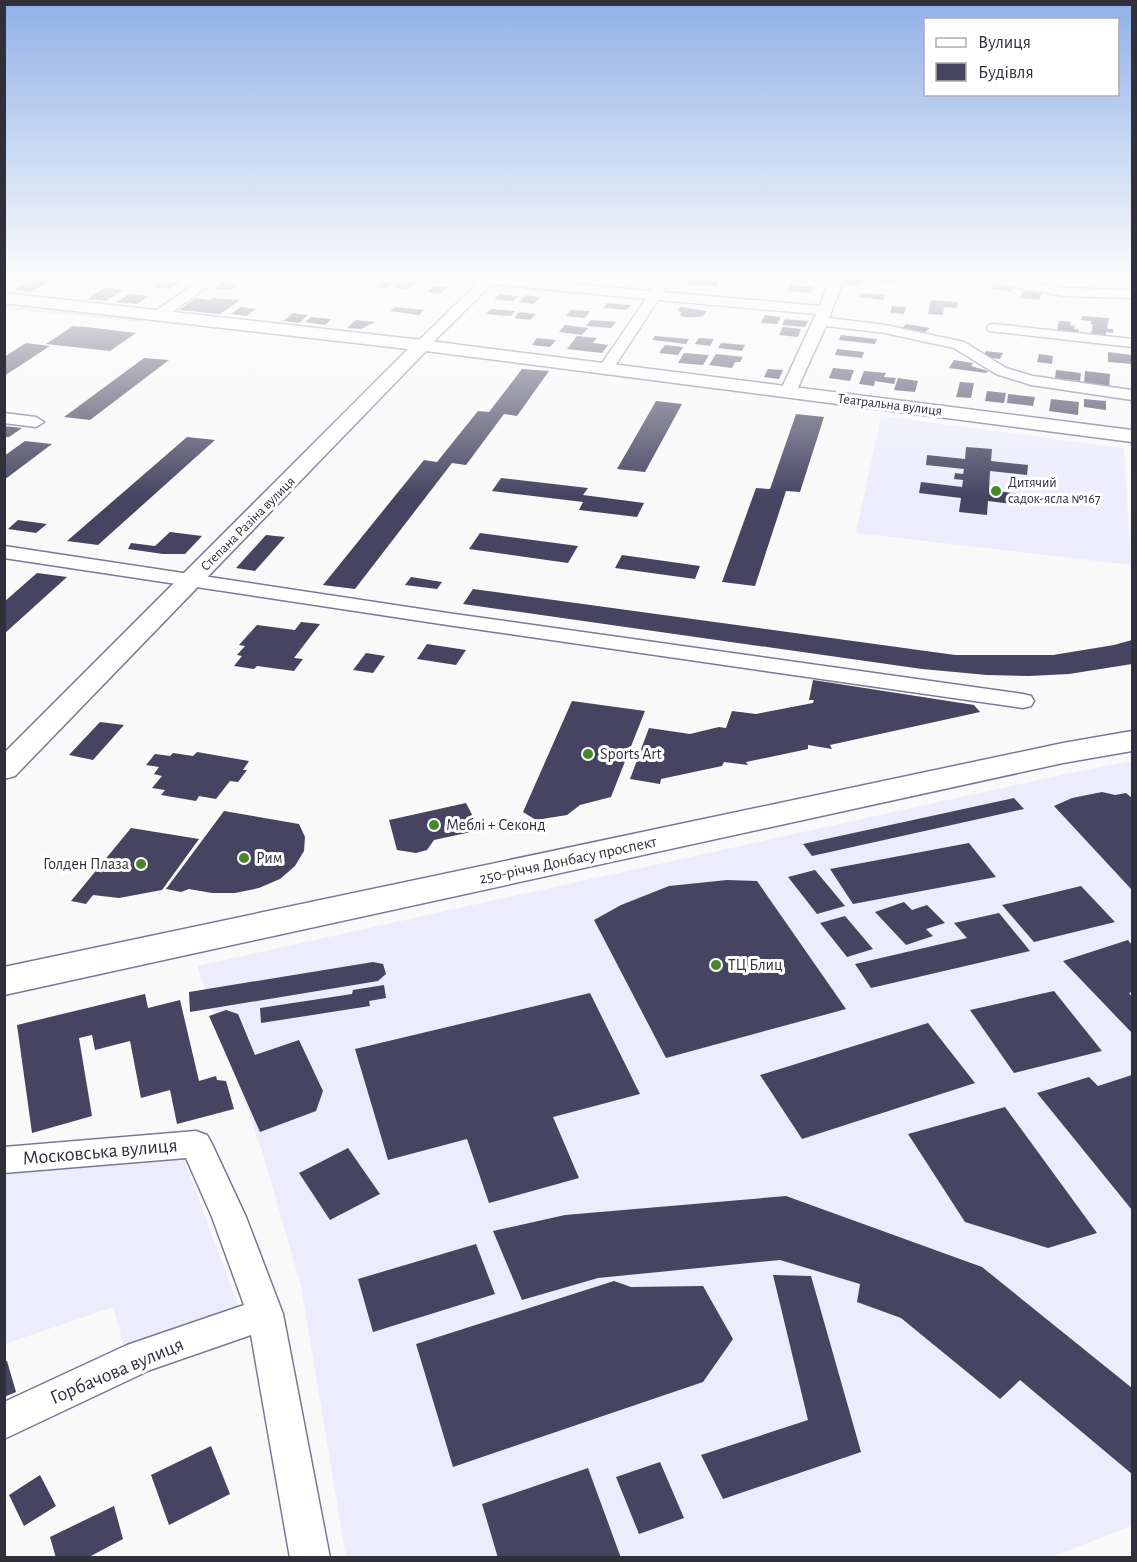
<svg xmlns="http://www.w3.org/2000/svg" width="1137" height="1562" viewBox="0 0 1137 1562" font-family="'Alegreya Sans',sans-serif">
	<rect width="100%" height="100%" fill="#f9f9f9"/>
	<g fill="#ececfd">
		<polygon points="881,416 1124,448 1131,565 856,533"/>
		<polygon points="1132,761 1132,1526 1048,1558 346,1557 301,1286 263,1154 197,966 1070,773"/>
		<polygon points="181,1152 241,1313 126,1353 113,1307 5,1344 5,1168"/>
	</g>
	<polygon fill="#d1d0f7" points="5,303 137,318 145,322 5,309"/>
	<g fill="#464461">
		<polygon points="715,278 721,278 717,286 688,284 691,279 713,281"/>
		<polygon points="846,278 848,278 863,279 860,285 844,284"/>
		<polygon points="873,278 900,278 898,283 872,281"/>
		<polygon points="33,279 50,281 31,292 14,290"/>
		<polygon points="165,280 181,282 170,289 154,287"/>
		<polygon points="383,280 396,281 388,288 375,287"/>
		<polygon points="401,282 414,283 407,289 394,288"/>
		<polygon points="221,283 237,285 230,290 214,289"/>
		<polygon points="997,283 1016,287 1010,292 991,289"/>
		<polygon points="791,285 813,287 811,293 788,291"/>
		<polygon points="435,286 448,287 440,294 427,292"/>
		<polygon points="104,288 123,290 106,301 87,299"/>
		<polygon points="1023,290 1042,292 1039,300 1020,298"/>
		<polygon points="861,293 885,295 883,300 859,297"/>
		<polygon points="129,294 149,296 137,304 117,302"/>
		<polygon points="499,294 518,296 513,301 494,299"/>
		<polygon points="526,295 540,297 534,304 519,302"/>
		<polygon points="196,298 210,300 214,298 240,300 220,314 179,310"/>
		<polygon points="931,300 958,302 957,308 944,307 943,315 928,314"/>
		<polygon points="607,303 631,305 627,310 603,308"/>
		<polygon points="892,306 906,307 904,314 890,313"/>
		<polygon points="241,307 256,309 246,316 231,314"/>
		<polygon points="395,307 424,310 419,315 390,311"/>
		<polygon points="680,307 693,309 707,311 703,316 698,317 684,317 679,315 682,312 677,311"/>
		<polygon points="491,309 515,311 511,316 486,314"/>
		<polygon points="571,310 590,311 585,318 566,316"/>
		<polygon points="519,312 536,314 530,320 514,318"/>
		<polygon points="293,313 308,315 299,323 283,321"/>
		<polygon points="765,315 781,317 777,324 761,323"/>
		<polygon points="1082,316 1109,318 1107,329 1113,329 1113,333 1106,332 1106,337 1091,335 1093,325 1091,324 1091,321 1081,320"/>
		<polygon points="311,317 332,319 325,325 305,322"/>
		<polygon points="785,319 808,321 805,327 782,325"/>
		<polygon points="356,320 375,322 361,329 347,328"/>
		<polygon points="591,320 616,322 611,328 586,326"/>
		<polygon points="1059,321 1071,322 1070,325 1075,326 1074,329 1079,330 1079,334 1057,331"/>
		<polygon points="906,324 930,328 924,333 901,329"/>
		<polygon points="565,325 588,328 582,335 559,332"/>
		<polygon points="73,326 86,327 136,333 110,351 46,344"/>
		<polygon points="783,327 801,329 798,337 779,335"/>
		<polygon points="841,335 877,339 875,344 839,340"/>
		<polygon points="577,336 597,338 593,343 608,345 602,353 567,349"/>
		<polygon points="655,336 689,339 686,344 652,340"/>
		<polygon points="537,338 556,340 550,347 532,345"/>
		<polygon points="699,338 714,339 710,346 695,344"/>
		<polygon points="26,343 50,346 4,376 4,357"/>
		<polygon points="721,343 745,345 742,351 718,348"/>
		<polygon points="665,345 683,347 678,355 659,353"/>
		<polygon points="837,349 864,352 862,358 835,355"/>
		<polygon points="986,351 1003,353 1000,359 983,357"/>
		<polygon points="1108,352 1132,355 1132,364 1108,362"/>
		<polygon points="684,353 709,355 703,365 678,363"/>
		<polygon points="716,354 743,357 740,362 735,362 732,368 709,365"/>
		<polygon points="1039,354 1053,356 1052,364 1037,362"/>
		<polygon points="144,358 169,360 90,420 64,417"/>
		<polygon points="954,360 973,363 971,366 988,371 986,373 949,368"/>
		<polygon points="833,368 854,370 850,381 829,378"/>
		<polygon points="522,369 549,371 517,416 504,414 466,465 452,463 355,589 323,585 424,460 437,462 478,411 489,412"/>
		<polygon points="768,369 783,370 779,379 764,377"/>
		<polygon points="1056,370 1081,373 1080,381 1055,378"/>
		<polygon points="864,371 886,373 884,377 896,378 894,384 875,381 874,386 859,384"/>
		<polygon points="1085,371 1110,374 1109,390 1084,384"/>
		<polygon points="898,378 918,381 915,392 894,390"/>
		<polygon points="960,382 974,383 971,398 956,397"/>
		<polygon points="987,391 1006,393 1004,403 985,401"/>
		<polygon points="1008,394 1035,397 1033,406 1007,403"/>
		<polygon points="1051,399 1079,402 1078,415 1049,411"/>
		<polygon points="1084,399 1106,401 1106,410 1084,407"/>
		<polygon points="656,401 682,404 645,472 617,469"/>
		<polygon points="796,414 824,417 800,492 786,491 755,586 722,582 756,488 770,489"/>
		<polygon points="4,426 22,428 9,437 4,437"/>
		<polygon points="187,437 215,440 98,545 67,541"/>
		<polygon points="25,441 52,444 4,480 4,456"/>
		<polygon points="966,447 992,449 991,461 1028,465 1027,475 990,471 989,490 1028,495 1027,506 988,501 987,515 959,512 961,498 919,493 921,482 962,487 963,480 954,479 955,473 963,474 964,469 926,465 927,455 965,459"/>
		<polygon points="501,478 588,488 583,495 644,503 637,517 579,510 583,502 492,491"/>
		<polygon points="18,520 47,524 36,533 8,529"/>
		<polygon points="170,532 202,536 185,554 163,554 128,549 131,543 155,546"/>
		<polygon points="480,533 578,546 568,563 469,549"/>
		<polygon points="266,535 285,537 255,571 236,568"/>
		<polygon points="622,555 700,566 695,579 615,568"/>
		<polygon points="37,573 67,577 4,634 4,602"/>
		<polygon points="411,577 442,582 437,589 405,585"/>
		<polygon points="473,589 955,655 1053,655 1114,645 1132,640 1132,664 1069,674 1029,676 987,675 922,669 463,604"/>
		<polygon points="301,622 320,624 294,658 303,659 294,671 257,666 254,669 234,666 242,656 237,655 245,646 239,645 257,625 295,630"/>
		<polygon points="427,644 466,650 456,665 417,659"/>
		<polygon points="366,653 385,656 373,673 353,670"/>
		<polygon points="813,680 974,705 980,712 830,745 832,749 808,745 808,749 746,762 748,765 724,762 722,766 661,779 660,784 630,779 649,728 690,734 719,727 726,728 732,711 756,714 813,703 814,700 809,700"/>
		<polygon points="572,701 645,711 611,797 580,805 567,815 536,820 523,812"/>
		<polygon points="100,722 124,725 93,760 69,755"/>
		<polygon points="197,752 249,761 243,770 247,770 238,782 230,781 216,799 199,796 196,801 161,795 165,790 152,788 162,776 154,774 159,767 146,765 155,754 170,756 173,753 193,756"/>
		<polygon points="1102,792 1115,795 1126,793 1132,798 1132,890 1054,806 1072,798"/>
		<polygon points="1014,798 1024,809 812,856 803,844"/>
		<polygon points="466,803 480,830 434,840 427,850 416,853 397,850 389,820"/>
		<polygon points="224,811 299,824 305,837 304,851 295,866 280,879 259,888 235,893 212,893 189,889 181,892 166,889"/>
		<polygon points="131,828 199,839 162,890 119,898 93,895 86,904 71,901"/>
		<polygon points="969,843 996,877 853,904 830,869"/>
		<polygon points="815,870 845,906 817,914 788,877"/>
		<polygon points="727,880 757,881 846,1009 666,1058 594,920 621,905 669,886"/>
		<polygon points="1081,886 1115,922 1034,942 1002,905"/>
		<polygon points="904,902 912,910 927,905 945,923 926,929 933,936 906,945 875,912"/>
		<polygon points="999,913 1030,951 871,988 855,964 967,938 954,923"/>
		<polygon points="845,916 873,949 847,957 820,923"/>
		<polygon points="1128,940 1132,945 1132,992 1129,993 1132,997 1132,1033 1063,961"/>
		<polygon points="373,962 383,964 386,974 378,981 190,1012 189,992"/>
		<polygon points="384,985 386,998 369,1001 370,1006 261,1023 260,1008 352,994 353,990"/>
		<polygon points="1054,991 1102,1051 1014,1073 970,1010"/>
		<polygon points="590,993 640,1094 553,1117 579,1178 489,1203 467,1139 388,1160 355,1049"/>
		<polygon points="145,994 148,1008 180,1000 199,1081 216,1076 217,1080 226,1081 234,1109 177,1124 170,1090 141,1098 130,1041 95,1050 92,1035 79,1038 92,1116 32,1133 17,1025"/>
		<polygon points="226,1010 238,1014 255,1055 299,1040 323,1091 316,1111 260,1132 209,1016"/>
		<polygon points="928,1023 975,1083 802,1139 760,1075"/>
		<polygon points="1132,1075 1132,1210 1037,1093 1089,1077 1098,1086"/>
		<polygon points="1005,1107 1097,1233 1048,1248 965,1222 908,1134"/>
		<polygon points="348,1148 380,1194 330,1220 299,1173"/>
		<polygon points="786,1196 982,1267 1132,1388 1132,1474 1020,1380 1000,1399 901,1318 857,1302 860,1284 780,1260 598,1278 522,1300 493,1231 565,1215"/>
		<polygon points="476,1244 495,1294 373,1332 358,1279"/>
		<polygon points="773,1275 811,1276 861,1452 723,1499 701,1455 808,1420"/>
		<polygon points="614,1281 631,1287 703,1286 733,1339 703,1382 453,1467 416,1344"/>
		<polygon points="7,1361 16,1392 4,1397 4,1362"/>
		<polygon points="211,1446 230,1494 169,1525 151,1475"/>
		<polygon points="660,1462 684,1518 639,1534 616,1477"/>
		<polygon points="588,1468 621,1558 498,1558 482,1504"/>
		<polygon points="40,1475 56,1506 24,1526 9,1495"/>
		<polygon points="114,1506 123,1539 87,1558 56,1558 50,1537"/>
	</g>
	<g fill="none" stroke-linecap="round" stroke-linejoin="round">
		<defs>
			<g id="minor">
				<polygon points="203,278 219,278 164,318 154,318 152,315 154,312"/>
				<polygon points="459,278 510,278 651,291 659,278 673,278 663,292 820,306 830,278 844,278 829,318 885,325 964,342 1006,368 1033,376 1132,390 1132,400 1031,385 996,374 954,348 885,333 826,326 796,392 788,397 780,392 816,314 658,300 611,372 606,374 598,369 646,299 492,284 427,348 417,348 415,345 417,342 478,283 461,281"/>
				<polygon points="978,278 1008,278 1064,288 1132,290 1132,298 1064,296 985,282"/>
				<polygon points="994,324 1132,339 1132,347 989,331 987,328 989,325"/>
				<polygon points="4,413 36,417 44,422 36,427 4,423"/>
				<polygon points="4,546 454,614 1023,694 1031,696 1034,701 1031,706 1023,708 454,626 4,558"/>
				<polygon points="196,1131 207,1135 212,1144 246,1217 283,1314 330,1558 290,1558 251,1335 150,1370 4,1439 4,1402 127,1345 244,1305 212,1217 186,1158 4,1173 4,1147"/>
			</g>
			<polygon id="tertiary" points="4,293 422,340 1132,430 1132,442 426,351 15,776 4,779 4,753 408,349 4,303"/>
			<polygon id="primary" points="1132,731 1132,751 1063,763 4,995 4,967 1063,743"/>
		</defs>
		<use href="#minor" stroke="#797897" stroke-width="3"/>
		<use href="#tertiary" stroke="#797897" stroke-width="3"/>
		<use href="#primary" stroke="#797897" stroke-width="3"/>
		<use href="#minor" fill="#fff" fill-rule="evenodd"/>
		<use href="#tertiary" fill="#fff" fill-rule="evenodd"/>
		<use href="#primary" fill="#fff" fill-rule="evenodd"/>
	</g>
	<linearGradient id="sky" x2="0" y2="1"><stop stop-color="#91b0e8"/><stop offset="0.56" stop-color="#fcfcfc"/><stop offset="1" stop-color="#fcfcfc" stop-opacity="0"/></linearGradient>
	<rect width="1137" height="497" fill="url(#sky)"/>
	<g fill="#478728" stroke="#fff" stroke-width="2">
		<circle cx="996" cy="491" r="6"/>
		<circle cx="588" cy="754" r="6"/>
		<circle cx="434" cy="825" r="6"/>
		<circle cx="244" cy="858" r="6"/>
		<circle cx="141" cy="864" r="6"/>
		<circle cx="716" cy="965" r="6"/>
	</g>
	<g text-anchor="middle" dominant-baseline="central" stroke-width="6" stroke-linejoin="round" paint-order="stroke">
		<g font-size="14" fill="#30303d" stroke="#fff">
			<text transform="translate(890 405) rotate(7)">Театральна вулиця</text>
			<text transform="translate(248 524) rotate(-45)">Степана Разіна вулиця</text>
		</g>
		<g font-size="14" fill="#30303d" stroke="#fff" text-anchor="start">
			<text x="1008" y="483">Дитячий<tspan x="1008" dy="16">садок-ясла №167</tspan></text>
		</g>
		<g font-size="16" fill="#30303d" stroke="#fff" text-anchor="start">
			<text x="600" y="754">Sports Art</text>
			<text x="446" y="825">Меблі + Секонд</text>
			<text x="256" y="858">Рим</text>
			<text x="129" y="864" text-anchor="end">Голден Плаза</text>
			<text x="728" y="965">ТЦ Блиц</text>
		</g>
		<g font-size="16" fill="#30303d" stroke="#fff">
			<text transform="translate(568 860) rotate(-12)">250-річчя Донбасу проспект</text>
		</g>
		<g font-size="20" fill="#30303d" stroke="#fff">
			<text transform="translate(100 1152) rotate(-5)">Московська вулиця</text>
			<text transform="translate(117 1371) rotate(-23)">Горбачова вулиця</text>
		</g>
	</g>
	<rect width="1137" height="1562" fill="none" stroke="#30303d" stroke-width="12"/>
	<rect x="924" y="18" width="195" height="78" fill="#ffffff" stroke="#acacb1" stroke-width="1.5"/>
	<rect x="936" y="38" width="30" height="9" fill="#ffffff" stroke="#acacb1" stroke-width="1.5"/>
	<text x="978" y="48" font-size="18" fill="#30303d">Вулиця</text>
	<rect x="936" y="63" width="30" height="18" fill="#464461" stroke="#acacb1" stroke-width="1.5"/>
	<text x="978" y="78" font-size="18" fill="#30303d">Будівля</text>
</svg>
